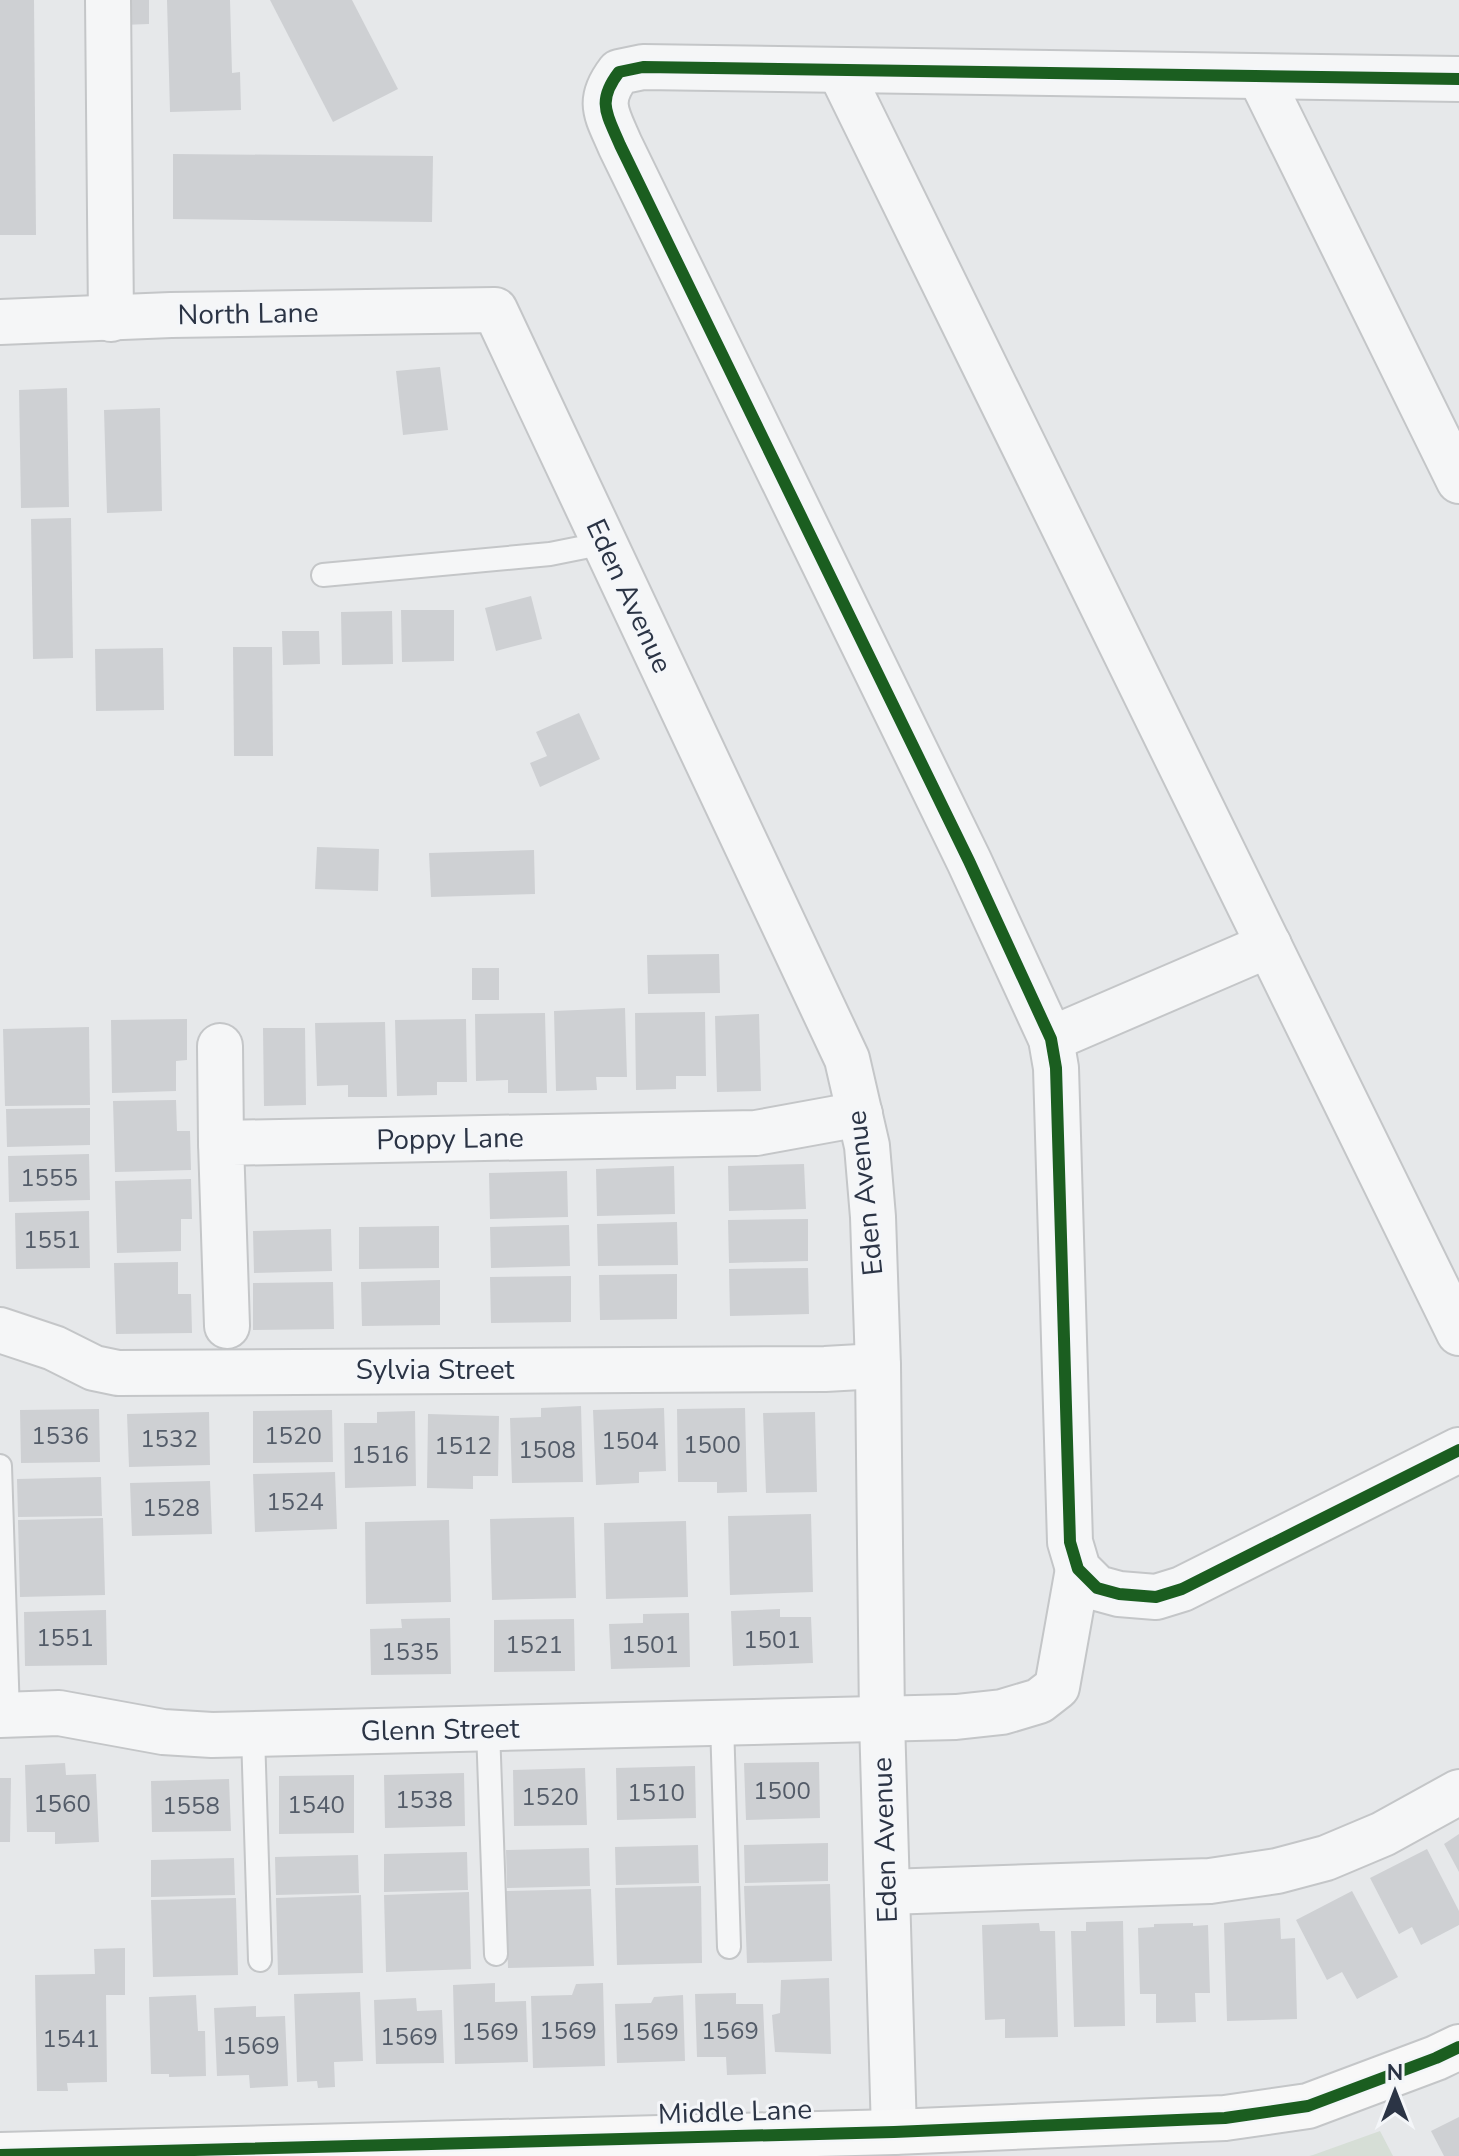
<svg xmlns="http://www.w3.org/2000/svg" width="1459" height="2156" viewBox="0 0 1459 2156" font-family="'Nunito Sans',sans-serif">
	<rect width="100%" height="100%" fill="#e6e8ea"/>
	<polygon fill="#d6ded6" points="1380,2131 1393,2156 1309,2156 1313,2155"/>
	<g fill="#ced0d3">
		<polygon points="0,0 34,0 36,235 0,235"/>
		<polygon points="122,0 149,0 149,24 122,25"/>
		<polygon points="167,0 230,0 232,73 240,72 241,110 170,112"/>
		<polygon points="270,0 352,0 398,89 333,122"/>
		<polygon points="173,154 433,156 432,222 173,219"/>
		<polygon points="440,367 448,430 403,435 396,371"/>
		<polygon points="67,388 69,507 21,508 19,390"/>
		<polygon points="160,408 162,511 107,513 104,410"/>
		<polygon points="71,518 73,658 33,659 31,519"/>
		<polygon points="531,596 542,639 496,651 485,608"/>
		<polygon points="401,610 454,610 454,661 402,662"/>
		<polygon points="392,611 393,664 342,665 341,612"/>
		<polygon points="282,631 319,631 320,664 283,665"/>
		<polygon points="233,647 272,647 273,756 234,756"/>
		<polygon points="163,648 164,710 96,711 95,649"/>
		<polygon points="579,713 600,759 540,787 530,763 547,756 536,732"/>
		<polygon points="317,847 379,849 378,891 315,889"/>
		<polygon points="534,850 535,894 431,897 429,853"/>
		<polygon points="719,954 720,993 648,994 647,955"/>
		<rect x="472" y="968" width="27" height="32"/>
		<polygon points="625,1008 627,1077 596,1077 597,1090 556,1091 554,1011"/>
		<polygon points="705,1012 706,1076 676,1076 676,1089 636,1090 635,1013"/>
		<polygon points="545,1013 547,1093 508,1093 508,1080 476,1081 475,1014"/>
		<polygon points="759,1014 761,1091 717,1092 715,1016"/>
		<polygon points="187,1019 187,1060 176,1061 176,1091 112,1093 111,1020"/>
		<polygon points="466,1019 467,1082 437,1082 437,1095 397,1096 395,1020"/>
		<polygon points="385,1022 387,1097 348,1097 348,1085 317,1086 315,1023"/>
		<polygon points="89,1027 90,1105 5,1106 3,1029"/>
		<polygon points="263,1028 305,1028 306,1105 264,1106"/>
		<polygon points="176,1100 177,1131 190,1131 191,1170 115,1172 113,1101"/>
		<polygon points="90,1108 90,1145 7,1147 6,1109"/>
		<polygon points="89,1154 90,1200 9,1202 8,1156"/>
		<polygon points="804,1164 806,1209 729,1211 728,1166"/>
		<polygon points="674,1166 675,1214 597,1216 596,1169"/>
		<polygon points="567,1171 568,1217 490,1219 489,1173"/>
		<polygon points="191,1179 192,1219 181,1219 181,1251 117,1253 115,1181"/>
		<polygon points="89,1211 90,1268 16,1269 15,1213"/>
		<polygon points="808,1219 808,1261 729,1263 728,1220"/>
		<polygon points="677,1222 678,1265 598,1266 597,1224"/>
		<polygon points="569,1225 570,1266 491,1268 490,1227"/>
		<polygon points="439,1226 439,1268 359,1269 359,1227"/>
		<polygon points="331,1229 332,1271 254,1273 253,1231"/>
		<polygon points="178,1262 178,1294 191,1294 192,1333 116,1334 114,1263"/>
		<polygon points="808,1268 809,1314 730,1316 729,1269"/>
		<polygon points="677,1274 677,1319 600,1320 599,1275"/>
		<polygon points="571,1276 571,1322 491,1323 490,1277"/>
		<polygon points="440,1280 440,1325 362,1326 361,1282"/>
		<polygon points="333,1282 334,1329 253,1330 253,1283"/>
		<polygon points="581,1406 583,1482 512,1483 510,1418 541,1417 541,1408"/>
		<polygon points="664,1408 666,1471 639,1472 639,1483 596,1485 593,1410"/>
		<polygon points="745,1408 747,1492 717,1493 717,1482 678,1482 677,1409"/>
		<polygon points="99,1409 100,1462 21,1463 20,1410"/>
		<polygon points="332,1410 333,1462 253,1463 253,1411"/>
		<polygon points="415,1411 416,1486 345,1488 344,1423 377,1423 377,1412"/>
		<polygon points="209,1412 210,1465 129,1467 127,1414"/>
		<polygon points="815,1412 817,1492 766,1493 763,1413"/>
		<polygon points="428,1414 499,1416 498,1476 473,1476 473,1489 427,1488"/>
		<polygon points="335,1472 337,1529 255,1532 253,1474"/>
		<polygon points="101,1477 102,1516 18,1517 17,1479"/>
		<polygon points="210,1481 212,1534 132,1536 130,1483"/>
		<polygon points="811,1514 813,1592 730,1595 728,1516"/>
		<polygon points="574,1517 576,1598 492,1600 490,1519"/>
		<polygon points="103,1518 105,1595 20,1597 18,1520"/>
		<polygon points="449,1520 451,1602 366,1604 365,1522"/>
		<polygon points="686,1521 688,1597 606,1599 604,1523"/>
		<polygon points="780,1609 780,1617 811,1617 813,1663 733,1666 731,1611"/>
		<polygon points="106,1610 107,1665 25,1666 24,1612"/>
		<polygon points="689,1613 690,1667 611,1669 609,1624 643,1623 643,1614"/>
		<polygon points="450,1618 451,1674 371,1675 370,1629 402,1628 401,1619"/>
		<polygon points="574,1619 575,1671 494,1672 494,1620"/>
		<polygon points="819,1762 820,1818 746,1820 744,1763"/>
		<polygon points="65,1763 66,1775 96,1774 99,1842 55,1844 55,1832 27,1832 25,1765"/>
		<polygon points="695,1766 696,1818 617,1820 616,1768"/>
		<polygon points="585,1768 587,1825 514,1826 513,1770"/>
		<polygon points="464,1773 465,1826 385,1828 384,1775"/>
		<polygon points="354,1775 354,1833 279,1834 279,1776"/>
		<polygon points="0,1778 11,1778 10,1842 0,1842"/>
		<polygon points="229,1779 231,1831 152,1832 151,1781"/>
		<polygon points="1459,1834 1459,1872 1444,1844"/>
		<polygon points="828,1843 828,1881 745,1883 744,1845"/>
		<polygon points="698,1845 699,1883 616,1885 615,1847"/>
		<polygon points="589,1848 590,1886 507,1888 506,1850"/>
		<polygon points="1427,1849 1459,1911 1459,1925 1421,1945 1412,1927 1399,1934 1370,1878"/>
		<polygon points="467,1852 468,1890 384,1892 384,1854"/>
		<polygon points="358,1855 359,1893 276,1895 275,1857"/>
		<polygon points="234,1858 235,1895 151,1897 151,1860"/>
		<polygon points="830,1884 832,1961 747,1963 744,1886"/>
		<polygon points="701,1886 702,1963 617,1965 615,1888"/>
		<polygon points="591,1889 594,1966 508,1968 506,1891"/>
		<polygon points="1352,1891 1398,1977 1357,1999 1342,1972 1327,1980 1296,1920"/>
		<polygon points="469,1892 471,1969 386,1972 384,1895"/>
		<polygon points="361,1895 363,1973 278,1975 276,1898"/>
		<polygon points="236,1898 238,1975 153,1977 151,1900"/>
		<polygon points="1280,1918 1281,1939 1295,1938 1297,2019 1227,2021 1224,1923"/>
		<polygon points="1123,1921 1125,2026 1074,2027 1071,1931 1086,1931 1086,1922"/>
		<polygon points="1039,1923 1040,1931 1055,1931 1058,2037 1005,2038 1005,2019 985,2020 982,1925"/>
		<polygon points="1193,1923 1193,1926 1208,1925 1210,1993 1195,1993 1196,2022 1156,2023 1156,1994 1140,1994 1138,1928 1154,1927 1154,1924"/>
		<polygon points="125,1948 125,1995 106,1995 107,2082 67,2083 68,2091 37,2091 35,1975 95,1974 94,1949"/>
		<polygon points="829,1978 831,2054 775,2052 772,2015 780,2013 781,1980"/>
		<polygon points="495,1983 495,2002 526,2001 528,2062 455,2064 453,1985"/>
		<polygon points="603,1983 605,2066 533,2068 531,1996 572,1995 576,1984"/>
		<polygon points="360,1992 363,2061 334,2062 335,2087 318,2088 317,2081 297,2082 294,1994"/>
		<polygon points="736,1993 736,2004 763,2004 766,2074 727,2075 726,2057 697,2057 695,1994"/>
		<polygon points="196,1995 198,2031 205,2031 206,2076 169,2077 169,2074 151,2074 149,1997"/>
		<polygon points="683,1995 685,2061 617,2063 615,2004 651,2003 654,1997"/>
		<polygon points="416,1998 417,2011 442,2010 444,2063 376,2064 374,2000"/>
		<polygon points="256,2006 256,2017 285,2016 288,2086 250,2088 249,2075 217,2076 214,2008"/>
		<polygon points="1459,2117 1459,2156 1444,2156 1431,2131"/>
	</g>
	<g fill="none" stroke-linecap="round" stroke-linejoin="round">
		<defs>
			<g id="lane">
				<polyline points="323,575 550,554 605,543"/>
				<polyline points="0,1466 8,1715"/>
				<polyline points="722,1723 729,1947"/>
				<polyline points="488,1729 496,1954"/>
				<polyline points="253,1734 260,1960"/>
			</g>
			<g id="street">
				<polyline points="108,0 111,319"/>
				<polyline points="840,71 1459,1333"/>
				<polyline points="1260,77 1459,481"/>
				<path d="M1459,79L643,67L619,72C596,102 607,114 620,145L969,861L1051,1039L1056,1068L1070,1542L1078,1569L1097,1588L1119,1594L1156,1597L1182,1589L1459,1450"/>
				<polyline points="0,322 171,315 495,310 847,1059 867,1146 873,1217 878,1366 882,1720 894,2132"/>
				<polyline points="1051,1039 1269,945"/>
				<polyline points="220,1046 221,1143"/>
				<polyline points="227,1326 221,1143 756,1133 860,1114"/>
				<polyline points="0,1330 54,1348 94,1368 118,1373 825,1369 878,1366"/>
				<polyline points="0,1715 59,1713 163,1732 212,1735 956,1717 1002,1712 1039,1701 1057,1687 1078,1569"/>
				<polyline points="887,1892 1210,1881 1277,1871 1326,1858 1383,1834 1459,1792"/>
			</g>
			<polyline id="secondary" points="0,2155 894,2132 1225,2118 1308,2106 1436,2058 1459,2047"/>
		</defs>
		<use href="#lane" stroke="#c4c6c8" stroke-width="26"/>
		<use href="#street" stroke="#c4c6c8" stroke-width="48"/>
		<use href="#secondary" stroke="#c4c6c8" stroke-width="48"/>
		<use href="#lane" stroke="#f5f6f7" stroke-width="22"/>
		<use href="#street" stroke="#f5f6f7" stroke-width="44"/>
		<use href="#secondary" stroke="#f8f8f8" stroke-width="44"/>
		<defs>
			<g id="cycleway">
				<path d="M1459,79L643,67L619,72C596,102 607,114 620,145L969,861L1051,1039L1056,1068L1070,1542L1078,1569L1097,1588L1119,1594L1156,1597L1182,1589L1459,1450"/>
				<polyline points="0,2155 894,2132 1225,2118 1308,2106 1436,2058 1459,2047"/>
			</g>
		</defs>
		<use href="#cycleway" stroke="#f4f6f9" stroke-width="17"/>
		<use href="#cycleway" stroke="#1b5e20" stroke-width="12"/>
	</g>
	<g text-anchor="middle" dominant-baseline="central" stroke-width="6" stroke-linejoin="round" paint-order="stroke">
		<g font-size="24" fill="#545c69">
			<text x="49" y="1178">1555</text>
			<text x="52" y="1240">1551</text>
			<text x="60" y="1436">1536</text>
			<text x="293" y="1436">1520</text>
			<text x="169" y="1439">1532</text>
			<text x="630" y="1441">1504</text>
			<text x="712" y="1445">1500</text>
			<text x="463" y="1446">1512</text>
			<text x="547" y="1450">1508</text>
			<text x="380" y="1455">1516</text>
			<text x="295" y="1502">1524</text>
			<text x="171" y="1508">1528</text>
			<text x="65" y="1638">1551</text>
			<text x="772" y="1640">1501</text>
			<text x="534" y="1645">1521</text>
			<text x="650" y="1645">1501</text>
			<text x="410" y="1652">1535</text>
			<text x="782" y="1791">1500</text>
			<text x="656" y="1793">1510</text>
			<text x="550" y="1797">1520</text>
			<text x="424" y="1800">1538</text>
			<text x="62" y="1804">1560</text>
			<text x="316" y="1805">1540</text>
			<text x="191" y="1806">1558</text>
			<text x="568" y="2031">1569</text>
			<text x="730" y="2031">1569</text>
			<text x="490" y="2032">1569</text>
			<text x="650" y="2032">1569</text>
			<text x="409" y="2037">1569</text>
			<text x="71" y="2039">1541</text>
			<text x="251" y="2046">1569</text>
		</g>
		<g font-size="28" fill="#2b3445" stroke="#f4f6f9">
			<text transform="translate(248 314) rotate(-1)">North Lane</text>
			<text transform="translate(629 596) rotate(65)">Eden Avenue</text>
			<text transform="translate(450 1139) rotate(-1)">Poppy Lane</text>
			<text transform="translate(865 1193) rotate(-96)">Eden Avenue</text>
			<text x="435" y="1370">Sylvia Street</text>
			<text transform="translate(440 1730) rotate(-1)">Glenn Street</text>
			<text transform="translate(885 1840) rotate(-92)">Eden Avenue</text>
			<text transform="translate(735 2112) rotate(-2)">Middle Lane</text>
		</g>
	</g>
	<g transform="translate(1395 2092)" stroke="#f4f6f9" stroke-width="6" paint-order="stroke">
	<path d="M0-6L14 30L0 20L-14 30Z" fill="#2b3445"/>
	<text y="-12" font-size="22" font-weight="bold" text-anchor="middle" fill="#2b3445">N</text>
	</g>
</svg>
